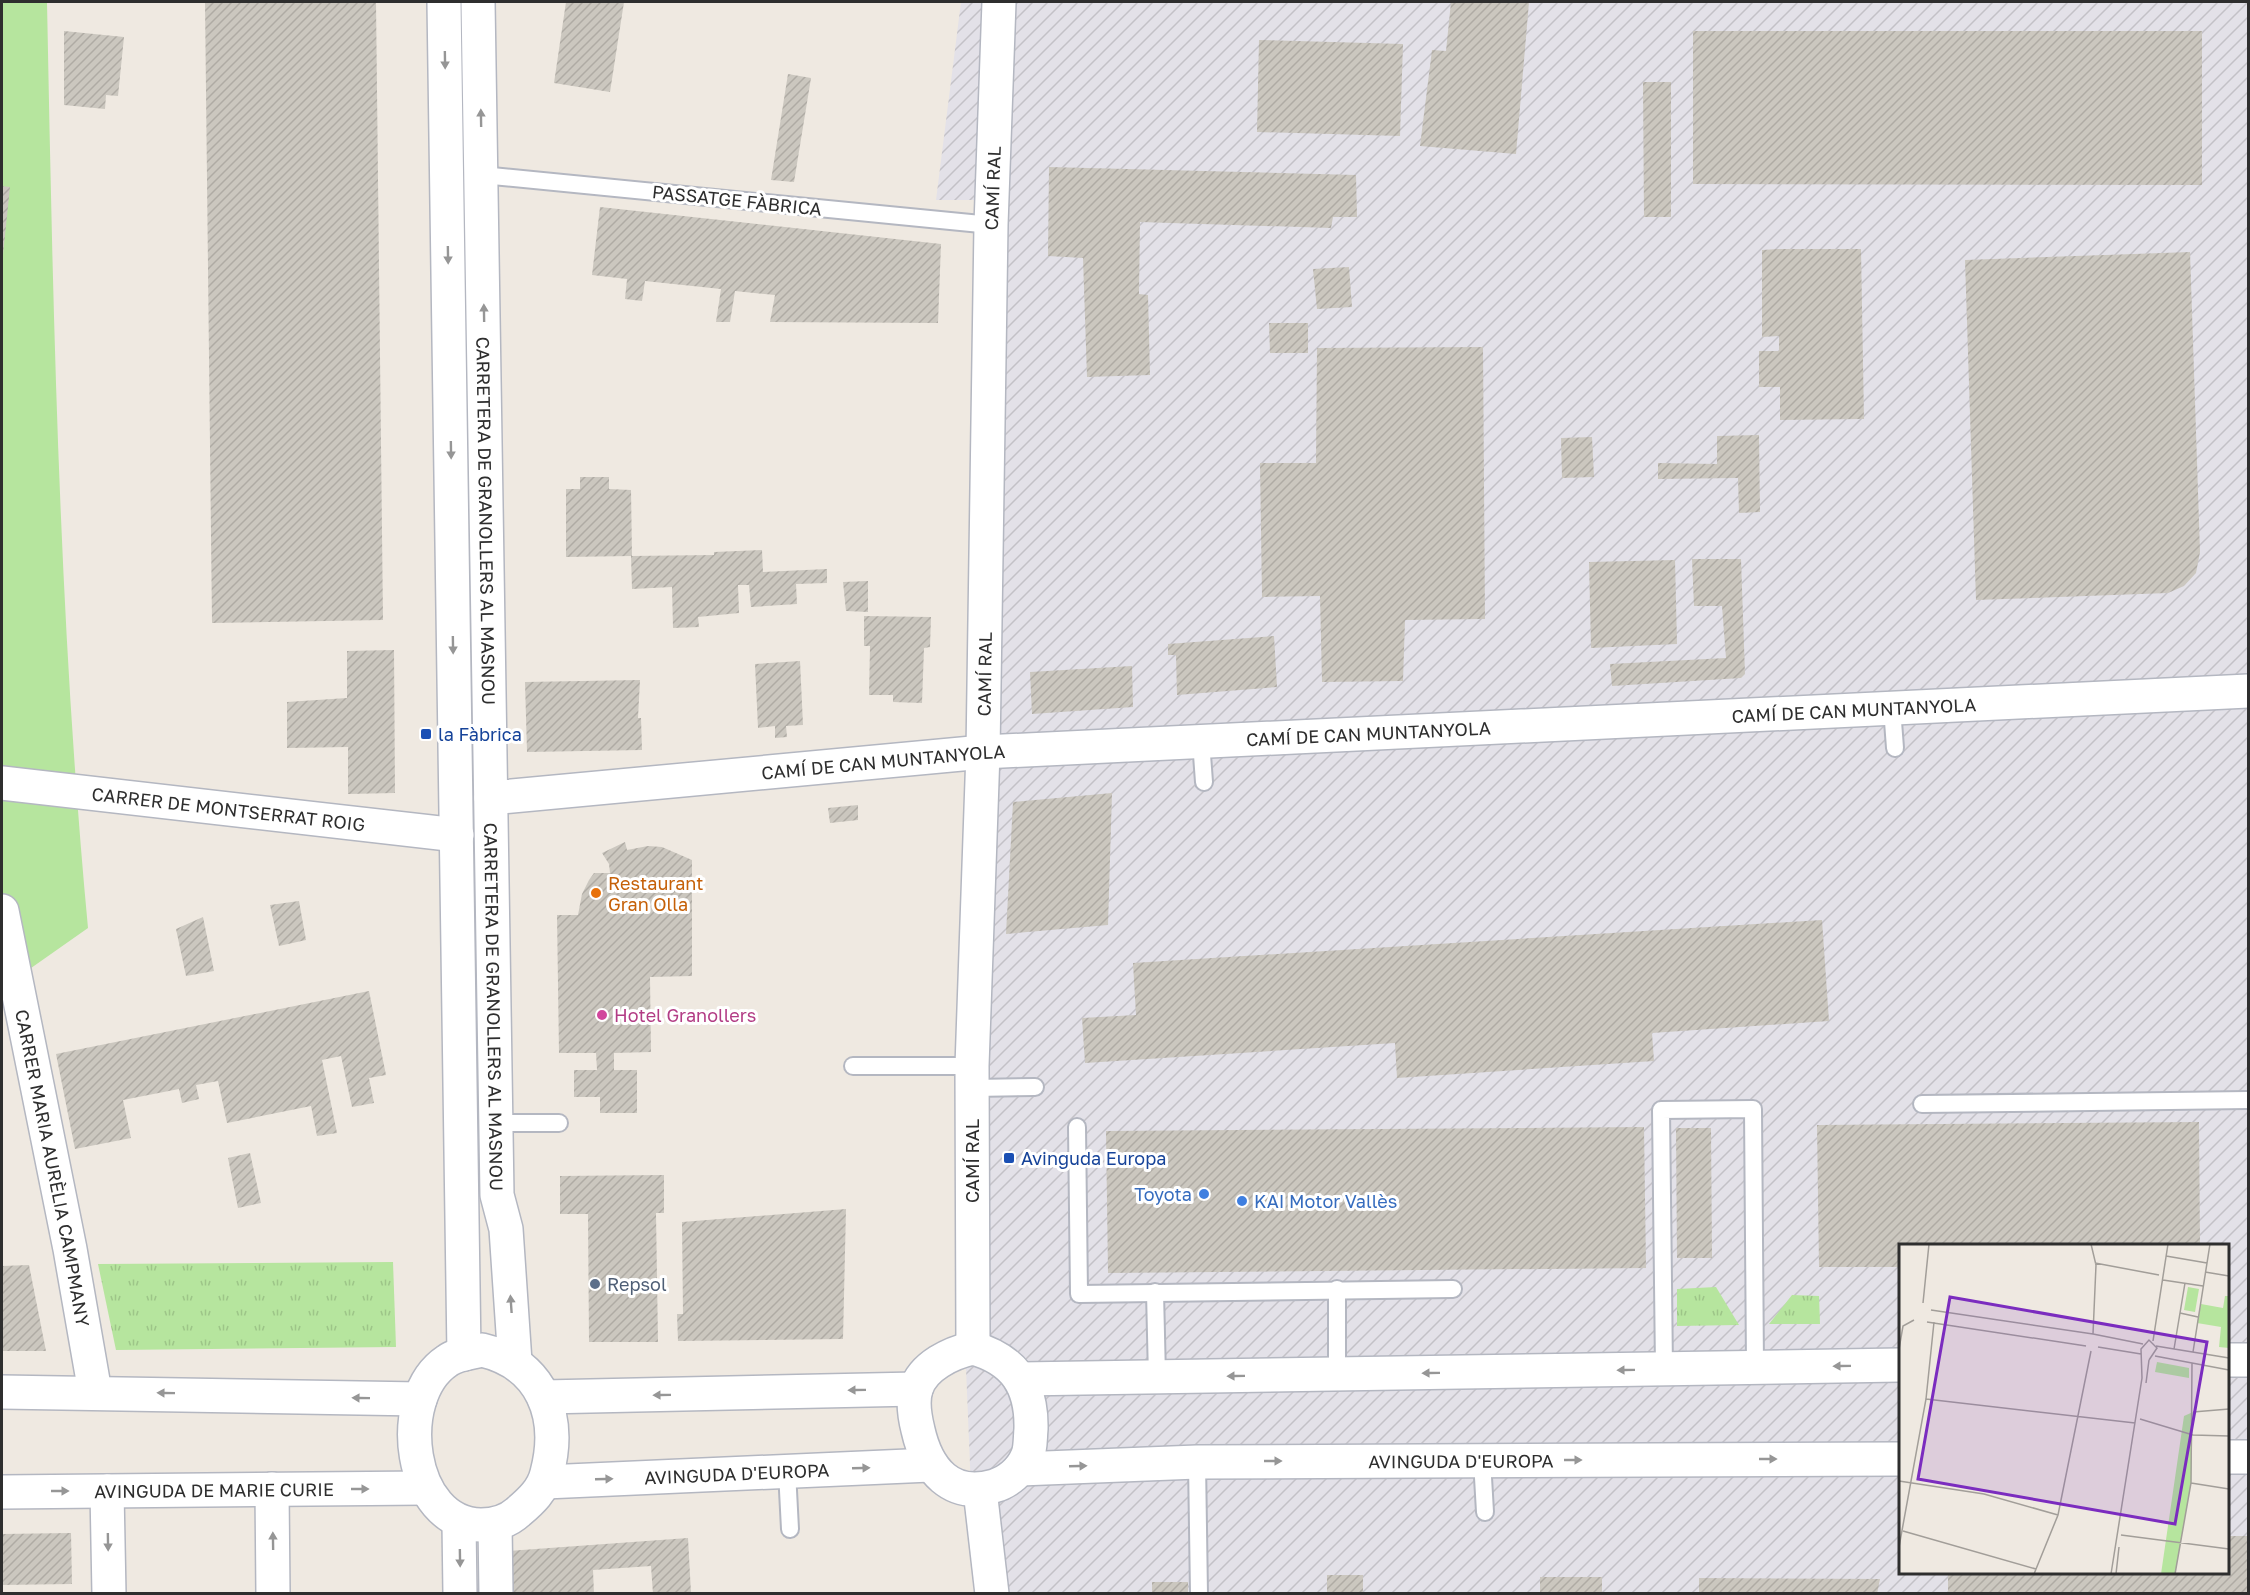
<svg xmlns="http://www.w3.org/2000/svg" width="2250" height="1595" viewBox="0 0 2250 1595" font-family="'Golos Text',sans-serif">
	<defs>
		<pattern id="industrial-furrows" width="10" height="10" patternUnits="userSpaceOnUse" patternTransform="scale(1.5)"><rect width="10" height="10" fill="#e3e1e8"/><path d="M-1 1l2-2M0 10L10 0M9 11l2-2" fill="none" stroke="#c3c1c7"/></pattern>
		<pattern id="grass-tufts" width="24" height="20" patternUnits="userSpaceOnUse" patternTransform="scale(1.5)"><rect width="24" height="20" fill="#b6e59e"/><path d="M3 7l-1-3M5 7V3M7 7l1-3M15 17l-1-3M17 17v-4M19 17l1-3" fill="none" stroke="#9dc588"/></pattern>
		<pattern id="building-hatch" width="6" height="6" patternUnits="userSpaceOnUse" patternTransform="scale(1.5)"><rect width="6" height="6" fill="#cbc7bf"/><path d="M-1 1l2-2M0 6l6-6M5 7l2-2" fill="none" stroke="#afaba4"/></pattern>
	</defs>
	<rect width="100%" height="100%" fill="#efe9e1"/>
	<path fill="url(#industrial-furrows)" fill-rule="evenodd" d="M961,2H2248V1593H983L972,1513L964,1320L978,200H936ZM1900,1246H2228V1572H1900Z"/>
	<g fill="url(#grass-tufts)">
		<polygon points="393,1262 396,1347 116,1350 98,1264"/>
		<polygon points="1716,1287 1739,1325 1677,1326 1677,1289"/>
		<polygon points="1792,1295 1819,1296 1820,1324 1769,1324"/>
	</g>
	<path fill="#b6e59e" d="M2,2H47C53,311 59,620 88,928L14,980L2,911Z"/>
	<g fill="url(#building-hatch)">
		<polygon points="205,2 376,2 383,620 212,623"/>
		<polygon points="566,2 624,2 610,92 554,83"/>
		<polygon points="1451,2 1529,2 1516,154 1420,146 1432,50 1446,51"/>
		<polygon points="64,31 124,37 118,96 106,95 105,109 64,105"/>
		<polygon points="1693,31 2202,31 2202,185 1693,184"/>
		<polygon points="1259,40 1403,44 1400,136 1257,132"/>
		<polygon points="788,74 811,78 794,182 771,180"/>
		<polygon points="1643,82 1671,82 1671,217 1644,217"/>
		<polygon points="1049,167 1356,175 1357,217 1333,217 1331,228 1140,222 1139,294 1148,295 1150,375 1087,377 1083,258 1048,256"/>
		<polygon points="2,186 10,187 3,255 2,255"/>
		<polygon points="600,207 941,244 938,323 770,322 775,295 735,291 730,322 716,322 721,289 645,281 642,301 625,299 627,279 592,275"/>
		<polygon points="1778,249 1861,249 1864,419 1780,420 1780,387 1759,387 1759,351 1779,351 1779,336 1762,337 1762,250"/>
		<polygon points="2190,252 2200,552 2196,573 2184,586 2168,593 1976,600 1965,260"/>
		<polygon points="1349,267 1352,307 1317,309 1313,269"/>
		<polygon points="1269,323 1308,323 1308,353 1270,353"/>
		<polygon points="1483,347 1485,619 1405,620 1403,681 1322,682 1320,596 1262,597 1260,463 1316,463 1317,348"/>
		<polygon points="1759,435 1760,512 1739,513 1738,478 1658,479 1658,463 1717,464 1717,436"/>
		<polygon points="1592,437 1594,477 1562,478 1561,438"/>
		<polygon points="580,477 609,477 609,489 631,490 632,556 566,557 566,489 580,489"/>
		<polygon points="762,550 763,572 827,569 827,583 796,584 797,604 751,607 749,585 738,585 739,613 698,617 699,627 673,628 672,587 632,589 631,556 714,555 714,552"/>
		<polygon points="1692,559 1741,559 1745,674 1741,678 1612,686 1610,664 1726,658 1722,606 1694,606"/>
		<polygon points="1675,560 1677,644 1591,648 1589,562"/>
		<polygon points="868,581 868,612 846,611 843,582"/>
		<polygon points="864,616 931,617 930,647 924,648 922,703 893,702 893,695 869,695 870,646 864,646"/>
		<polygon points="1274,636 1277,687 1177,695 1176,655 1168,655 1168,644"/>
		<polygon points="394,650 395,793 348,794 348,747 287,748 287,702 347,698 347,651"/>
		<polygon points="800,661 803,725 786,726 787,737 775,738 775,726 758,728 755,664"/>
		<polygon points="1132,666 1133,707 1032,714 1030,672"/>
		<polygon points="640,680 638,718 641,718 642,750 527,752 525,682"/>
		<polygon points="1112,793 1108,925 1006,934 1013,802"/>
		<polygon points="858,805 858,820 830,823 828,808"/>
		<polygon points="625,842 627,850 648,846 662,847 692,860 692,976 650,977 651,1052 614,1053 614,1070 637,1070 637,1113 600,1113 600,1097 574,1097 574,1070 597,1070 596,1053 559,1053 557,915 578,915 582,894 589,880 594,873 610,873 609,864 602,853"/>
		<polygon points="299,901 306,940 279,946 270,905"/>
		<polygon points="203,917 214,971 186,976 176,929"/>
		<polygon points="1822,920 1829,1021 1652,1033 1654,1061 1397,1078 1395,1043 1085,1063 1082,1018 1136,1015 1133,963"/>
		<polygon points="369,991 386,1075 369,1078 374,1103 352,1107 341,1056 322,1060 337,1133 317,1136 311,1106 227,1123 218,1081 196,1085 199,1099 182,1103 179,1089 123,1100 131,1138 75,1149 56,1054"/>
		<polygon points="2199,1122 2200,1246 1900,1246 1900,1267 1819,1267 1817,1125"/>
		<polygon points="1644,1127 1646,1268 1108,1273 1106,1131"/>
		<polygon points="1676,1128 1711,1128 1712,1258 1677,1258"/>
		<polygon points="250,1153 261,1203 238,1208 228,1158"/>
		<polygon points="664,1175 664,1213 656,1213 658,1342 589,1342 588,1214 560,1214 560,1176"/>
		<polygon points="846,1209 843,1339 678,1341 677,1314 683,1314 682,1222"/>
		<polygon points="29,1265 46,1351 2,1351 2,1266"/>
		<polygon points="71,1533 72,1584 2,1585 2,1534"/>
		<polygon points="2228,1536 2248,1536 2248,1594 1948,1594 1948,1572 2228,1572"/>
		<polygon points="688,1538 691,1593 653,1594 651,1566 593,1570 594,1594 509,1594 508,1551"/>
		<rect x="1327" y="1575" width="36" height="19"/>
		<rect x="1540" y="1577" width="62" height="17"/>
		<polygon points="1699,1578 1880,1579 1877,1594 1699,1594"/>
		<rect x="1152" y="1582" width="36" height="12"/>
	</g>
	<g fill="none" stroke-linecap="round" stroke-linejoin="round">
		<defs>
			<g id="service">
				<polyline points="482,175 991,225"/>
				<polyline points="1892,708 1895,748"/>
				<polyline points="1201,741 1204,782"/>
				<polyline points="853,1066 972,1066"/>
				<polyline points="973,1088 1035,1087"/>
				<polyline points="1922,1104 2248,1100"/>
				<polyline points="496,1123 559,1123"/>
				<polyline points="1077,1127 1079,1294 1453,1289"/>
				<polyline points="1337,1289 1337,1374"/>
				<polyline points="1155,1292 1157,1377"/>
				<polyline points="1664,1369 1661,1110 1753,1109 1755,1367"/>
				<polyline points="1482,1460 1485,1512"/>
				<polyline points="1197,1462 1199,1594"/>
				<polyline points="787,1471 790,1529"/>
			</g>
			<g id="minor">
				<path id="s1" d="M2,783L457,835"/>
				<path id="s2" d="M491,798L983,752L2248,691"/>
				<path id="s3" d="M2,911L70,1249L95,1392"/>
				<path id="s4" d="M973,1348L972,1066L983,752L991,225L999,2"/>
				<path d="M973,1348C1015,1360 1032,1386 1031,1429C1030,1438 1031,1449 1027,1457C1021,1471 1008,1482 994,1486C951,1499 927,1470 918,1430C915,1418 912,1402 916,1389C923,1366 951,1353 973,1348Z"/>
				<polyline points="2228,1360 2248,1360"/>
				<polyline points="1021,1379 1900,1365"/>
				<polyline points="2,1392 420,1399"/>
				<polyline points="544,1397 916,1389"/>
				<polyline points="2228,1457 2248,1457"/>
				<path id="s5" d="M1020,1469L1197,1462L1900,1459"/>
				<path id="s6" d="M545,1482L930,1465"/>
				<polyline points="272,1489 273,1594"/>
				<polyline points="980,1490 992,1594"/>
				<polyline points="107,1491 109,1594"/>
				<path id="s7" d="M2,1492L426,1488"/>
			</g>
			<g id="secondary">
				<polyline points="444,2 464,1354"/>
				<path id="s8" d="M478,2L497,1195L506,1229L515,1362"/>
				<path d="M482,1350C542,1364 562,1416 547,1473C543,1490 531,1501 518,1512C507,1522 495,1525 481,1525C408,1524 393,1397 447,1361C456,1354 470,1353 482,1350Z"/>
				<polyline points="459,1523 460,1594"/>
				<polyline points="495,1525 496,1594"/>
			</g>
		</defs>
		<use href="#service" stroke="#b4b7c1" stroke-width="20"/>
		<use href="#minor" stroke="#b4b7c1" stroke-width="36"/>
		<use href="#secondary" stroke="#b4b7c1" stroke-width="36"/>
		<use href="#service" stroke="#fff" stroke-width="16"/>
		<use href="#minor" stroke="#fff" stroke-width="33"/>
		<use href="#secondary" stroke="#fff" stroke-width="33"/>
	</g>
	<defs><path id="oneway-solid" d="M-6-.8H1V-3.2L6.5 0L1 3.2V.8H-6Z" transform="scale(1.5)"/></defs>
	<g fill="#969696">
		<use href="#oneway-solid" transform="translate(445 60) rotate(89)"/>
		<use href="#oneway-solid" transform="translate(481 118) rotate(-91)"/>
		<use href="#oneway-solid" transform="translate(448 255) rotate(89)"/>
		<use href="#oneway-solid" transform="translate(484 313) rotate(-91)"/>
		<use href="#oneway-solid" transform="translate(451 450) rotate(89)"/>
		<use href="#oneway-solid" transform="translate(453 645) rotate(89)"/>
		<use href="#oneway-solid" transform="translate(511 1304) rotate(-94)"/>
		<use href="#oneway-solid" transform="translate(1842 1366) rotate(179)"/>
		<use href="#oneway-solid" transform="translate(1626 1370) rotate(179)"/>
		<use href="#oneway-solid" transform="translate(1431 1373) rotate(179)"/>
		<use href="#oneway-solid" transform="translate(1236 1376) rotate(179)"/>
		<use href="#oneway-solid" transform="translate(857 1390) rotate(179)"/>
		<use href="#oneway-solid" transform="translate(166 1393) rotate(-179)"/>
		<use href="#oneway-solid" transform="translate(662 1395) rotate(179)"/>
		<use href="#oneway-solid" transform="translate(361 1398) rotate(-179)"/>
		<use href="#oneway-solid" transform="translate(1768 1459)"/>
		<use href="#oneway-solid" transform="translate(1573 1460)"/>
		<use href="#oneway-solid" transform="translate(1273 1461)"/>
		<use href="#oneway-solid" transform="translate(1078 1466) rotate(-2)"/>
		<use href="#oneway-solid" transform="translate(861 1468) rotate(-2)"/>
		<use href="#oneway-solid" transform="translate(604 1479) rotate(-2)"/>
		<use href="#oneway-solid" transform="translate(360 1489)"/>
		<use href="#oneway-solid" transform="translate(60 1491)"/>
		<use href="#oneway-solid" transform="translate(273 1541) rotate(-91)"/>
		<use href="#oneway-solid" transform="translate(108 1542) rotate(89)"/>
		<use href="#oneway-solid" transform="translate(460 1558) rotate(89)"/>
	</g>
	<g fill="#1a4fb4" stroke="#fff" stroke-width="2">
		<rect x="420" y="728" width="12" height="12" rx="3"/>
		<rect x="1003" y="1152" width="12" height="12" rx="3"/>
	</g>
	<circle fill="#e8710a" stroke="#fff" stroke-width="2" cx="596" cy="893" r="6"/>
	<circle fill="#d1479c" stroke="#fff" stroke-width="2" cx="602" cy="1015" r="6"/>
	<g fill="#3f7fe0" stroke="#fff" stroke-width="2">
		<circle cx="1204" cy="1194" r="6"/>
		<circle cx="1242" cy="1201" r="6"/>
	</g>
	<circle fill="#5c6f8a" stroke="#fff" stroke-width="2" cx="595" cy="1284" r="6"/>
	<g text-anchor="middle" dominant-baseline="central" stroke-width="6" stroke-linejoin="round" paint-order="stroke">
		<g font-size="18" fill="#2e2e2e" stroke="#fff">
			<text stroke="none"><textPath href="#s4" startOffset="1160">CAMÍ RAL</textPath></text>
			<text transform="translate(737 200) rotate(6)">PASSATGE FÀBRICA</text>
			<text stroke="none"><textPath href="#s8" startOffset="519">CARRETERA DE GRANOLLERS AL MASNOU</textPath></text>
			<text stroke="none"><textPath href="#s4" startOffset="674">CAMÍ RAL</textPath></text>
			<text stroke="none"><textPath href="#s2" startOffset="1366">CAMÍ DE CAN MUNTANYOLA</textPath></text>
			<text stroke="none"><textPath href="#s2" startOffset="880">CAMÍ DE CAN MUNTANYOLA</textPath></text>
			<text stroke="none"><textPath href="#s2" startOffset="394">CAMÍ DE CAN MUNTANYOLA</textPath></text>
			<text stroke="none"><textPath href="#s1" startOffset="228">CARRER DE MONTSERRAT ROIG</textPath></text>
			<text stroke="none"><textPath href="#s8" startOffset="1005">CARRETERA DE GRANOLLERS AL MASNOU</textPath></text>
			<text transform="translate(972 1161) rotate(-90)">CAMÍ RAL</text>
			<text stroke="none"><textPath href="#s3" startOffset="262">CARRER MARIA AURÈLIA CAMPMANY</textPath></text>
			<text stroke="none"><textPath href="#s5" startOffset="441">AVINGUDA D'EUROPA</textPath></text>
			<text stroke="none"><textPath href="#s6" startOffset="192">AVINGUDA D'EUROPA</textPath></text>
			<text stroke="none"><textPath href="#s7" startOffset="212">AVINGUDA DE MARIE CURIE</textPath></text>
		</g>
		<g font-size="18" fill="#164399" stroke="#fff" text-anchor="start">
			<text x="438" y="734">la Fàbrica</text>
			<text x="1021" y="1158">Avinguda Europa</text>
		</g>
		<g font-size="18" fill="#c56008" stroke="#fff" text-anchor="start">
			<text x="608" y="883">Restaurant<tspan x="608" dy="21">Gran Olla</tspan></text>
		</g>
		<g font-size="18" fill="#b23c85" stroke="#fff" text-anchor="start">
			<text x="614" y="1015">Hotel Granollers</text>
		</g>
		<g font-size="18" fill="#366cbe" stroke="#fff" text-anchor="end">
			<text x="1192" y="1194">Toyota</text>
			<text x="1254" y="1201" text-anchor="start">KAI Motor Vallès</text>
		</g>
		<g font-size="18" fill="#4e5e75" stroke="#fff" text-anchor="start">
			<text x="607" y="1284">Repsol</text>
		</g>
	</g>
	<g transform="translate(1899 1244)">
		<rect width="330" height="330" fill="#efe9e1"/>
		<path d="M258,118L290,124V134L256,128Z" fill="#b6e59e"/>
		<path d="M289,43L300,45L296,68L285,66ZM326,52H330V104L320,103L322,83L298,79L302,60L324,64ZM294,168L292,239L276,330H262L285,172Z" fill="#b6e59e"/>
		<path fill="none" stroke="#a29e99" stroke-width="1.5" d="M192,0L197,21L194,90M267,12L308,19M196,19L260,31M306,28L330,32M264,36L304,42M24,59L30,0M32,66L194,90M281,69L299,73M28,78L187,102M194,90L244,100M254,97L269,0M257,102L330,114M199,103L242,110M0,105L4,82L15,76M275,105L286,39M294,108L311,0M256,112L330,126M247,139L250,116M27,155L236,179M294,168L330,165M241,175L294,191L330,192M0,237L85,250L159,271M292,239L330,245M4,287L137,325M222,291L330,305M0,303L27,155L35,78M135,330L159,271L192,107M212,330L243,134L242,105L250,96L258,104L250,116M217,330L220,303M276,330L292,239L293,119"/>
		<path fill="#7b2cbf" fill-opacity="0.15" stroke="#7b2cbf" stroke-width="3" d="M51,53L308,98L276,280L19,235Z"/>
		<rect width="330" height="330" fill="none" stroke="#2e2e2e" stroke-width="3"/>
	</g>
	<rect width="2250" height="1595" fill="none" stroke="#2e2e2e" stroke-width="6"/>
</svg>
